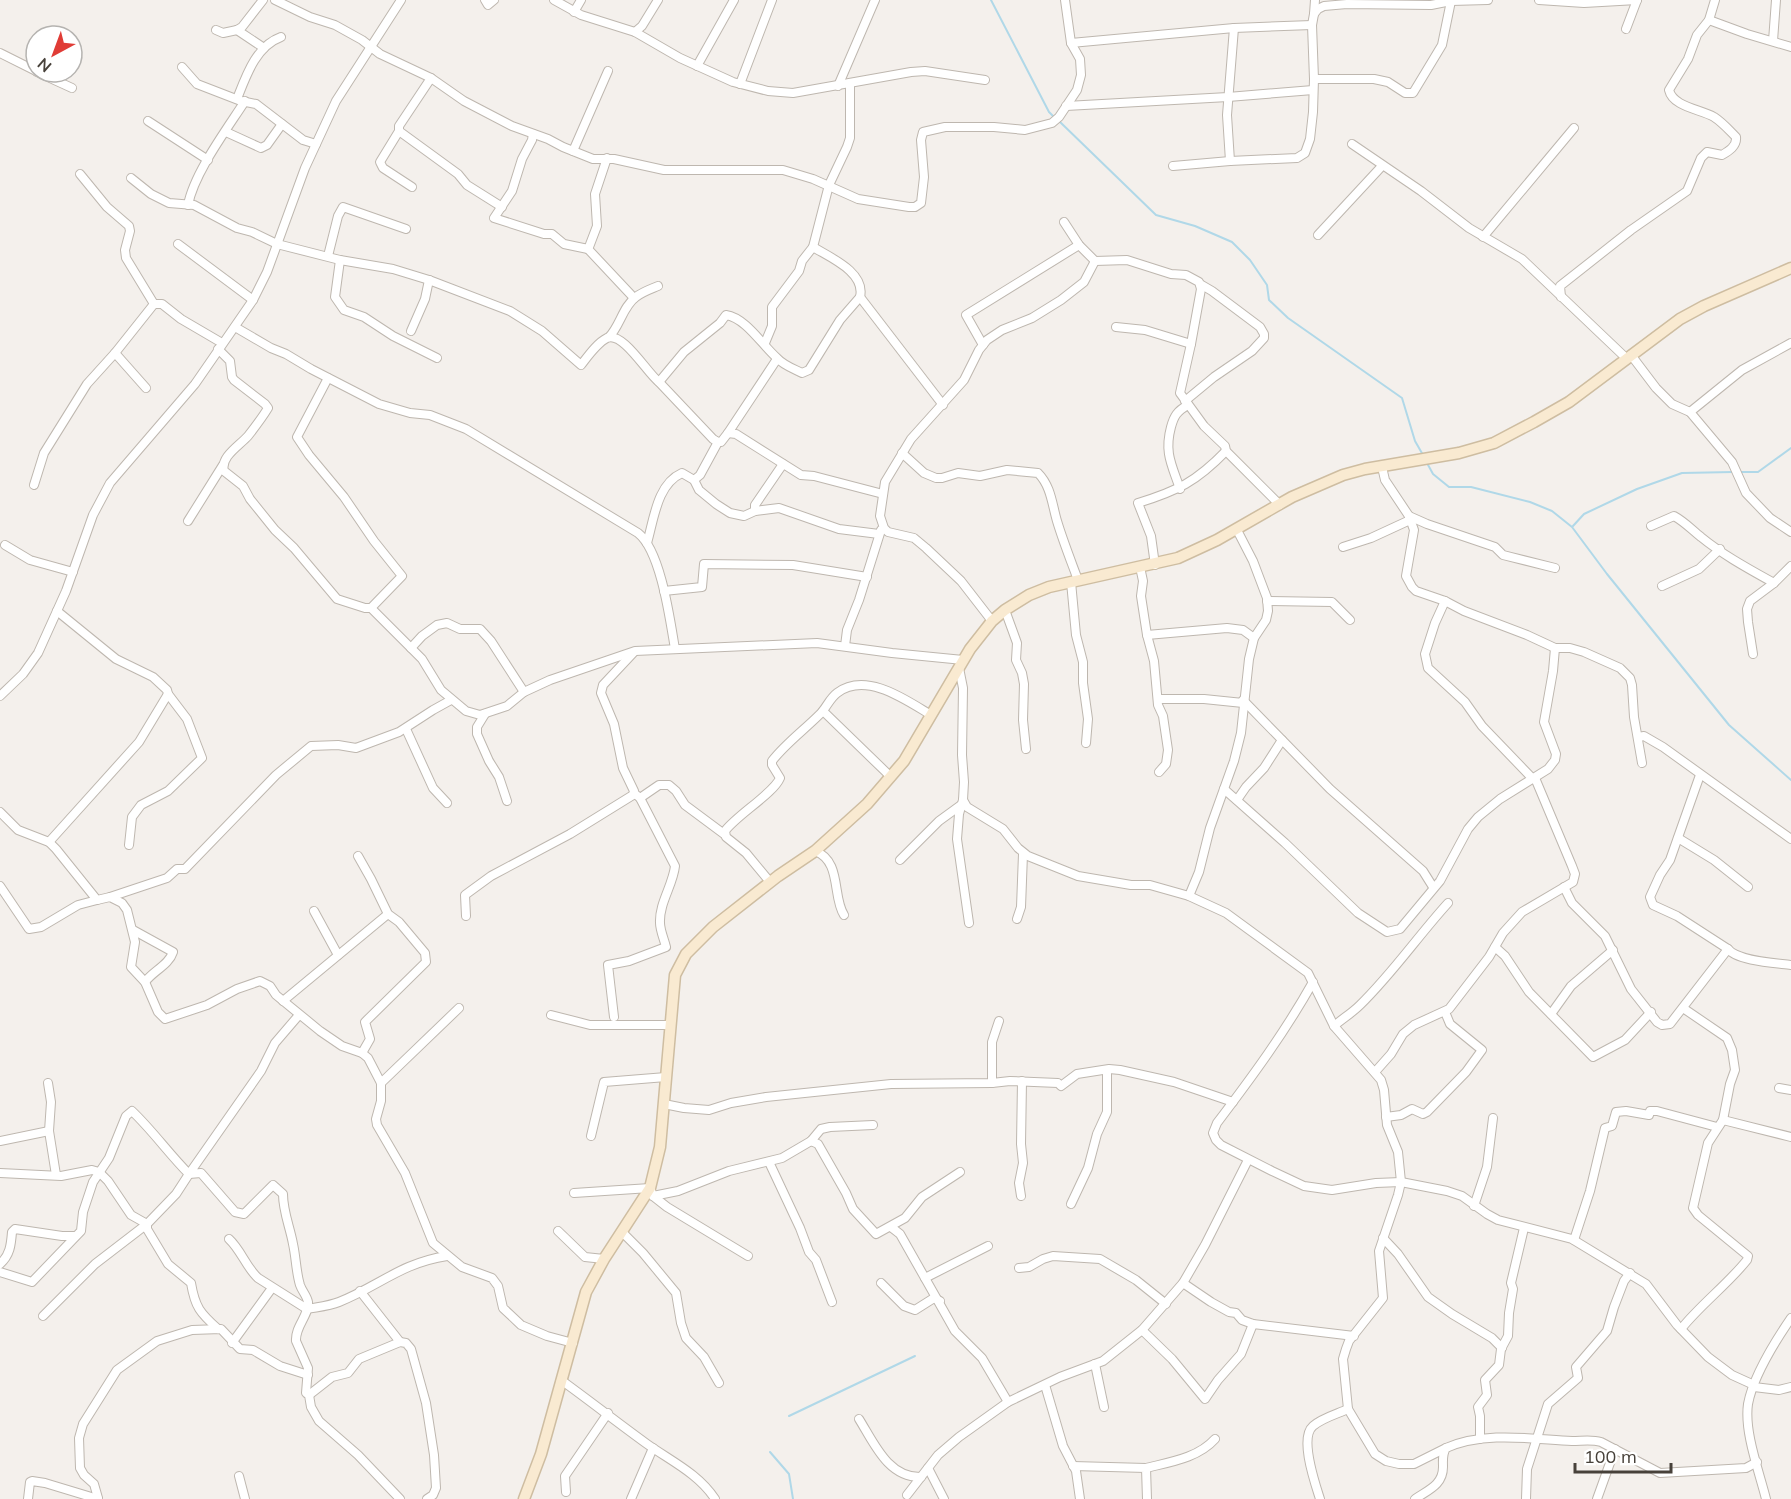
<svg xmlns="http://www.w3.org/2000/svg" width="1791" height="1499" viewBox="0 0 1791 1499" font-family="Mulish,sans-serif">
	<rect width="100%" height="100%" fill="#f4f0ec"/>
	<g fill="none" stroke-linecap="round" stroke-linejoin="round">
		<g stroke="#b0d8e8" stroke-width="2">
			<polyline points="991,0 1049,112 1054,117"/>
			<polyline points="1059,121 1156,215 1195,226 1232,242 1250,260 1267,285 1269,300 1288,318 1402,398 1415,441 1423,455"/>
			<polyline points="1427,463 1433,474 1449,487 1471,487 1530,502 1552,511 1572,527 1607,574 1729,725 1791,780"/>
			<polyline points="1739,472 1758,472 1791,448"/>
			<polyline points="1573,526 1584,514 1637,489 1682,473 1733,472"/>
			<polyline points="789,1416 915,1356"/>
			<polyline points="770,1452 789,1474 793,1499"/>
		</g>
		<defs>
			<g id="street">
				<polyline points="275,0 310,17 335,25 362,40 380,54 431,78 464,101 512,126 548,139 563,147 593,159 614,159 664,170 783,170 813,179 858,199 909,207 915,207 921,203 924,177 921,140 923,132 945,127 994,127 1025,130 1052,123 1059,117 1077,90 1081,75 1080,59 1071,43 1065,0"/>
				<polyline points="485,0 488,5 494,0"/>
				<polyline points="554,0 581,15 635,32 680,58 733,82 768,91 793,93 911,72 925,71 985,80"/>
				<polyline points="1539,0 1584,3 1637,0"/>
				<polyline points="574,12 581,0"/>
				<polyline points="1314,14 1315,0"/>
				<polyline points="1709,20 1747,34 1791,47"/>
				<polyline points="1626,29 1637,0"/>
				<polyline points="216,30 223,33 237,30 242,27 263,0"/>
				<polyline points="237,30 264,48"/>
				<polyline points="635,32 642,26 658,0"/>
				<polyline points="1773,41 1776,0"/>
				<polyline points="1071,43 1234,28 1312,25"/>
				<polyline points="0,53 36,71"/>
				<polyline points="697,66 734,0"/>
				<polyline points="182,67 197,84 241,101 256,104 303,140 316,144"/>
				<polyline points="37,72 72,88"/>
				<polyline points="431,78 399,126 399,131 458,174 467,185 502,207"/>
				<polyline points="1314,79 1374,79 1388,82 1405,93 1413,93 1442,45 1451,1"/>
				<polyline points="740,84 772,0"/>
				<polyline points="838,86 875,0"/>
				<path d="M237,99C246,76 256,46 281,37"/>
				<polyline points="1066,106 1228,97 1313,90"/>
				<polyline points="148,121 208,160"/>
				<polyline points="399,131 380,162 383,168 412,187"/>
				<polyline points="226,132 261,148 267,145 282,124"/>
				<polyline points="533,134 532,140 522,159 512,191 494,218 544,234 552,234 564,244 588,249 589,247 597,226 595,194 607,158"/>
				<polyline points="1352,144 1421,191 1469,228 1522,259 1626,358"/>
				<polyline points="573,151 608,71"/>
				<polyline points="1230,161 1227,115 1234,28"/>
				<polyline points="1173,166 1230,161 1297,158 1305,153 1310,139 1313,112 1314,79 1312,25 1314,14 1318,9 1324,6 1347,4 1431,5 1451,1 1488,0"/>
				<polyline points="80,174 107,207 129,226 130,231 125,250 126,258 154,304"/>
				<path d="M131,178L151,194L169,203L194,205L237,228L252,232L277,244L340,260L393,269L429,280L510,311L542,331L581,365C588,356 597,343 607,338C623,331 647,373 659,382L713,439L718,442H721L728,433"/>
				<path d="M188,205C194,173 227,129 245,101"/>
				<polyline points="1318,235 1382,166"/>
				<polyline points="1483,237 1574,128"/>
				<polyline points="178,244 253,300"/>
				<polyline points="588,249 634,298"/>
				<polyline points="328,256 338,216 343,207 406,229"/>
				<polyline points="340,260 335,297 344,310 364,317 393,336 437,358"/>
				<polyline points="1095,261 1127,260 1171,274 1186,275 1199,282 1201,289 1191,344 1180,393 1204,426 1225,446 1226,451 1280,505"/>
				<polyline points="860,297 943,405"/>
				<path d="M1561,297L1560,286L1631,230L1687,191L1701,158L1707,152L1722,155C1729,151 1737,146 1736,137C1729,130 1722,122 1714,117C1700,109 1673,107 1669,90L1688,59L1697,35L1709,20L1715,0"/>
				<path d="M235,327L271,348L286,354L311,369L379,404L410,413L430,415L466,429L638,533C661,551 670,620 675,649"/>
				<polyline points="1116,327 1145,330 1191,344"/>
				<polyline points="411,331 425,299 429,280"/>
				<path d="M609,337C620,326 623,306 636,297C642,292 651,289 658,286"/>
				<polyline points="765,343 772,326 772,307 799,271 802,261 813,247 829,185 847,147 850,138 850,84"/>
				<polyline points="983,345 966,315 1079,245"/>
				<path d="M218,349L230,361L232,377L234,380L265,404L268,408C262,418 255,427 248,436C239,446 220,457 224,471L243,486L250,499L275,530L294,548L337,599L365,608H371L422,659L441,690L466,711L480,715L507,706L524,692L550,680L635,651L817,643L892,653L963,660"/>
				<polyline points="115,353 146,388"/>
				<polyline points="1631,355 1656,388 1672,404 1690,412 1732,462 1746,493 1770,518 1791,532"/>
				<polyline points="777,359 728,433 736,434 801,475 814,476 883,494"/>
				<polyline points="328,378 297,437 309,455 344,497 374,541 402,576 371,608"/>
				<path d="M659,382L684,352L720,323L726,315C746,318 762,345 777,358C783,365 794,369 802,373L809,370L840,320L860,297C866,272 829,257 813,247"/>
				<polyline points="1185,401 1214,377 1252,351 1264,338 1264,334 1260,327 1212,291 1200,284"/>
				<polyline points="1690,412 1742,370 1791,343"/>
				<path d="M902,453L924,473L936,478H942L958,473L980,476L1007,470L1038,473C1051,486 1052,504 1057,521C1063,541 1071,561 1078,580"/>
				<polyline points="1382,467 1385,480 1409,516 1414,530 1406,576 1412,587 1416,591 1445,601 1464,611 1527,635 1555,648 1570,648 1584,652 1620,668 1630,678 1632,685 1634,717 1642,763"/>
				<polyline points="694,480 700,475 718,442"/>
				<polyline points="34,485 44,453 87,384 115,353 154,304 162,304 181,319 222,343"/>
				<path d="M1180,489C1172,465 1164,453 1171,427C1174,416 1177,411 1188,405"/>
				<polyline points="755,511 755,505 783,464"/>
				<polyline points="1409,516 1427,524 1495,547 1503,555 1555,568"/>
				<polyline points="188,521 223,465"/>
				<path d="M1651,526L1674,516C1685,522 1692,530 1701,537C1723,555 1749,569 1774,583"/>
				<path d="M647,543C654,519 657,484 682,473L694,480L699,490L716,504L730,513L744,516L755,511L779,508L839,529L879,534"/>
				<polyline points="5,545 30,560 73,572"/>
				<polyline points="1343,547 1371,538 1410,520"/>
				<path d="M1155,565L1151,536L1138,503C1177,491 1196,482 1226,451"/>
				<polyline points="1140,567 1143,581 1141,596 1147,635 1154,661 1158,705 1163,716 1168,750 1166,764 1159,772"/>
				<polyline points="1071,582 1076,635 1083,662 1083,683 1088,719 1086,743"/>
				<polyline points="1662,586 1699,569 1720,549"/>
				<polyline points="664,591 702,587 704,564 793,565 867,577"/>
				<polyline points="1267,601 1332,602 1350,620"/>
				<polyline points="1445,601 1435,623 1425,654 1428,668 1465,702 1482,726 1533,779"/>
				<polyline points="1005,610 1017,643 1016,660 1022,673 1024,684 1023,720 1026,749"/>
				<polyline points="57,611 116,659 153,677 167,690 168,694 187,719 202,758 168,791 141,805 132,817 129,845"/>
				<polyline points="992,621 961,581 926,548 914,538 888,532 884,528 880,516 885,482 911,439 964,380 979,350 987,340 1002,330 1032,318 1061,300 1084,282 1095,261 1079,245 1064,222"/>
				<polyline points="1147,635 1227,628 1243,630 1254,638"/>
				<polyline points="845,646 847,630 859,600 881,530"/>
				<polyline points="411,648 422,636 437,625 447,623 460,629 480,629 491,641 524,692"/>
				<polyline points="1753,654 1748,622 1747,609 1750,601 1774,583 1791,566"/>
				<polyline points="959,668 963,688 962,755 964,782 963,800 959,814 957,839 969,923"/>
				<polyline points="0,696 23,674 38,653 66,591 93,515 110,483 195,384 253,300 267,272 305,168 336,101 401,0"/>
				<polyline points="1158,699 1204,699 1243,703"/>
				<polyline points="1243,700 1330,789 1423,871 1433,887"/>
				<polyline points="823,711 891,777"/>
				<polyline points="485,714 477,727 477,734 489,761 499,777 507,801"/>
				<polyline points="406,729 433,788 447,803"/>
				<polyline points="1638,737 1644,736 1663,747 1791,839"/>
				<path d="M1700,775L1670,860L1660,875L1650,897L1653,905L1677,916L1728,949C1737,961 1776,963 1791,965"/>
				<polyline points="1224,789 1285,843 1358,913 1387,932 1400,929 1440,881 1468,829 1478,817 1500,799 1548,769 1555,760 1556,754 1544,722 1553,671 1555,648"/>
				<polyline points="640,798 659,785 669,785 676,791 685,805 724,834"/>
				<polyline points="963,800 967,807 1003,829 1018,848 1028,856 1078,876 1131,885 1150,885 1189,896 1226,913 1308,973 1334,1026 1381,1080 1384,1090 1387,1125 1398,1152 1401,1182 1398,1195 1379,1251 1383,1298 1349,1341 1346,1349 1343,1359 1348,1409 1375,1454 1386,1461 1399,1464 1414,1464 1446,1448"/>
				<polyline points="1237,800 1246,787 1264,768 1282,740"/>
				<polyline points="0,812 18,830 49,842 56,849 97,900 110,897 122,903 127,910 135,942 131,967 145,982 158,1012 165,1019 207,1005 237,989 260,981 270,986 276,995 320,1031 342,1046 362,1053 368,1058 381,1083 381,1101 376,1119 377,1125 405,1173 433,1243 462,1267 492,1278 498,1286 503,1308 521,1325 547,1336 573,1343"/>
				<polyline points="1678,838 1714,860 1748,887"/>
				<polyline points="49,842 139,742 168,694"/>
				<path d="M815,851C842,861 832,897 844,915"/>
				<polyline points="358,856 371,879 388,914 399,922 425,953 426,962 365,1022 370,1039 362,1053"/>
				<polyline points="900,860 939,821 961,805"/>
				<path d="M770,882L746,853L726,837L725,831C737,815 774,793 780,778L772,765V761C785,744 804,730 819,715C826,709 829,699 837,693C866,671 906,700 931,715"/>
				<polyline points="0,886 29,929 41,927 78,905 97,900"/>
				<polyline points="1564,887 1572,903 1605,936 1631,989 1657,1022 1662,1025 1670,1024 1728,949"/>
				<polyline points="1189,896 1199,872 1210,828 1234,761 1241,733 1249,659 1254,638 1266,620 1268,611 1267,598 1253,561 1237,530"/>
				<polyline points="110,897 167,878 177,869 185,869 276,775 311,746 338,745 356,748 399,732 433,710 451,700"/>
				<polyline points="314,911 338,955"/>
				<polyline points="466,916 465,895 491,876 570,834 633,795 634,791 623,768 614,724 601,693 603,685 634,652"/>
				<polyline points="1017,919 1021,907 1023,854"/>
				<path d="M133,930L173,952C169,965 153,971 145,982"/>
				<polyline points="1495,947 1505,956 1529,992 1593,1057 1625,1040 1651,1012"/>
				<path d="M1313,982C1285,1032 1252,1077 1217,1123L1213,1133L1216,1140L1221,1145L1272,1171L1304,1186L1332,1190L1376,1183L1401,1182L1447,1191L1462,1196L1487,1214L1498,1220L1572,1239L1646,1284L1677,1325L1708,1357L1732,1375L1754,1385"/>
				<polyline points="283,1001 388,914"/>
				<polyline points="1551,1014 1571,986 1613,950"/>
				<path d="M299,1015L275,1043L261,1071L189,1174L201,1173L235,1212L244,1214L273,1185L283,1194C283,1212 290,1227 293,1244C296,1257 296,1272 300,1285C302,1291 307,1296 308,1302C309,1316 295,1326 296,1341L308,1368L306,1393L309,1395L311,1407L319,1421L358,1455L400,1499"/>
				<polyline points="551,1015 590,1025 670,1025"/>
				<path d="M614,1017L608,965L629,961L666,947C664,939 660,930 660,923C659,903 673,885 675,866L640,798L634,793"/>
				<path d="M1334,1026C1342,1019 1352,1013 1360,1005C1392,974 1418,936 1448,903"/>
				<polyline points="1375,1072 1391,1054 1403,1034 1414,1025 1449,1009 1489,957 1503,933 1522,912 1573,882 1575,874 1572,866 1535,778"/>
				<polyline points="48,1083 51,1102 49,1131 56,1175"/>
				<polyline points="381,1083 459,1008"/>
				<polyline points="992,1083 992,1042 999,1021"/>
				<polyline points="1779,1088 1791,1090"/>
				<polyline points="664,1104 684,1108 709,1110 731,1103 766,1097 891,1084 992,1083 1010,1081 1058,1083 1061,1086 1077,1074 1109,1069 1120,1070 1174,1082 1233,1102"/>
				<polyline points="1386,1117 1401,1115 1412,1109 1423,1114 1427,1112 1466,1072 1482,1050 1450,1024 1445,1012"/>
				<polyline points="1723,1120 1791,1137"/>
				<polyline points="591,1136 604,1082 666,1077"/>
				<polyline points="0,1141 49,1131"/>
				<polyline points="811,1141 818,1144 846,1193 853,1209 876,1234 905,1218 922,1197 960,1172"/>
				<polyline points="769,1162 800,1228 809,1252 816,1260 832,1302"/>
				<path d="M0,1173L61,1176L92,1170L99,1172L108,1181L131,1215L147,1224V1229L168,1264L191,1283C195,1307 200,1313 218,1329"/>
				<polyline points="574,1193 650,1188 653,1196 667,1207 748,1256"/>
				<polyline points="653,1196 678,1191 729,1171 782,1158 811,1141 821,1129 830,1127 873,1125"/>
				<polyline points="1021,1196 1019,1183 1023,1163 1021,1144 1022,1081"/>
				<polyline points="1071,1204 1088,1168 1097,1134 1107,1112 1107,1070"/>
				<polyline points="1474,1206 1487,1167 1493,1118"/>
				<polyline points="891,1227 900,1234 955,1331 982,1358 1008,1402"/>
				<polyline points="558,1231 585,1257 604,1259"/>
				<polyline points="622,1232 643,1253 676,1293 681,1323 686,1338 704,1357 719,1383"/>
				<polyline points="1383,1238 1398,1254 1428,1297 1452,1314 1492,1338 1502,1348"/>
				<path d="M229,1239C241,1250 246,1267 258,1278L307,1309C317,1307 329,1306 339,1302C379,1286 401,1263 447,1256"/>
				<polyline points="1574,1240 1590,1191 1605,1128 1612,1126 1616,1112 1626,1111 1649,1115 1650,1111 1657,1111 1717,1127"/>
				<path d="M0,1264C10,1255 11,1245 12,1232L15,1229L62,1236H75"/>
				<polyline points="1019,1268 1029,1267 1043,1259 1053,1256 1100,1259 1136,1280 1166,1304"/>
				<path d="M0,1272L32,1282L81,1231L83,1212L93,1182L109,1158L126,1116L132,1111C153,1131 169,1154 189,1174L176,1194L147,1224L95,1264L43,1316"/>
				<polyline points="925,1278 988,1246"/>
				<polyline points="881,1283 904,1306 915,1310 934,1298 940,1301"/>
				<polyline points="1183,1283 1211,1302 1229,1312 1236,1313 1242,1320 1253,1324 1354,1336"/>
				<polyline points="360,1291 400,1342"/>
				<path d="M1681,1329C1701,1304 1727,1285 1747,1260L1748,1256L1698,1215L1693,1208L1708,1143L1723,1120L1730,1084L1735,1070L1732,1050L1727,1038L1683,1008"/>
				<polyline points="1142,1330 1172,1359 1205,1399 1218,1380 1241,1354 1253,1324"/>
				<polyline points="232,1343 272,1288"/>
				<polyline points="1095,1364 1104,1407"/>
				<path d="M561,1380C590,1401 618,1423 647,1444C671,1461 699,1474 715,1499"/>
				<polyline points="1045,1385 1063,1446 1076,1471 1080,1499"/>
				<polyline points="1754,1387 1779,1390 1791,1387"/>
				<polyline points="309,1395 332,1377 348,1373 359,1359 400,1342 406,1343 411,1349 426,1403 434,1455 436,1488 433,1495 427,1499"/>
				<path d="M859,1419C874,1443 888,1478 921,1477"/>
				<polyline points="1480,1439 1480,1416 1478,1407 1487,1395 1485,1380 1499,1365 1501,1349 1508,1336 1509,1313 1513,1289 1511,1283 1524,1228"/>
				<polyline points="1073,1466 1146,1468 1147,1499"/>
				<polyline points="928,1468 944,1499"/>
				<path d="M1146,1468C1170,1462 1198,1458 1215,1439"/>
				<polyline points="239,1476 245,1499"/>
				<polyline points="566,1492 565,1476 608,1413"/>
				<polyline points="907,1495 938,1455 959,1437 1008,1402 1060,1377 1103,1361 1142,1330 1183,1283 1205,1245 1248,1160"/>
				<polyline points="98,1498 94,1484 84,1475 80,1468 79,1438 83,1424 117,1370 157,1341 192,1330 221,1329 240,1349 253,1350 280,1366 308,1375"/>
				<polyline points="28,1499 30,1482 32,1481 45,1483 98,1499"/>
				<polyline points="631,1499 653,1448"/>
				<path d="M1320,1499C1315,1483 1299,1438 1313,1426C1322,1418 1337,1414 1348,1409"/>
				<path d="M1415,1499C1428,1490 1443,1485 1443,1467C1443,1460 1442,1454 1446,1448C1485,1431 1531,1439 1572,1441C1582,1441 1591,1439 1601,1442L1660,1473L1746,1468L1757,1462"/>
				<polyline points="1526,1499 1527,1469 1548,1404 1578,1378 1576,1367 1607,1331 1614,1307 1624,1281 1630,1273"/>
				<polyline points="1597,1499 1615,1449"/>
				<path d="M1766,1499C1759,1471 1744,1432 1748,1404C1753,1377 1776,1340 1791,1318"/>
			</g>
			<polyline id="secondary" points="524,1499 541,1454 586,1292 604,1259 650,1188 660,1147 675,975 686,954 713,927 778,876 815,851 867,804 904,761 970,649 992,621 1005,610 1029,595 1049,587 1178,558 1217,540 1292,497 1343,475 1365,469 1459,453 1494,443 1534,422 1569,402 1680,319 1704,306 1791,268"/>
		</defs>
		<use href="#street" stroke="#beb7af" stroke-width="10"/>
		<use href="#secondary" stroke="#cebda1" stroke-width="13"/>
		<use href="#street" stroke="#fff" stroke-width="8"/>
		<use href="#secondary" stroke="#f9ead1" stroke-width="10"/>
	</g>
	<g transform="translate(54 54) rotate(221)"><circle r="28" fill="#ffffff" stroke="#b5b3b0" stroke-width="1.5"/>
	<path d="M0-4.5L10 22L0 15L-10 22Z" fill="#e03c36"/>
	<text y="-9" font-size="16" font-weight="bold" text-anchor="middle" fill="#47413a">N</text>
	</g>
	<path d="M1575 1463v9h96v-9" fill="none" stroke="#47413a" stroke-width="3"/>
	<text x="1584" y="1463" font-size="18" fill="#47413a" stroke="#ffffff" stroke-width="4.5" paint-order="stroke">100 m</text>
</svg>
